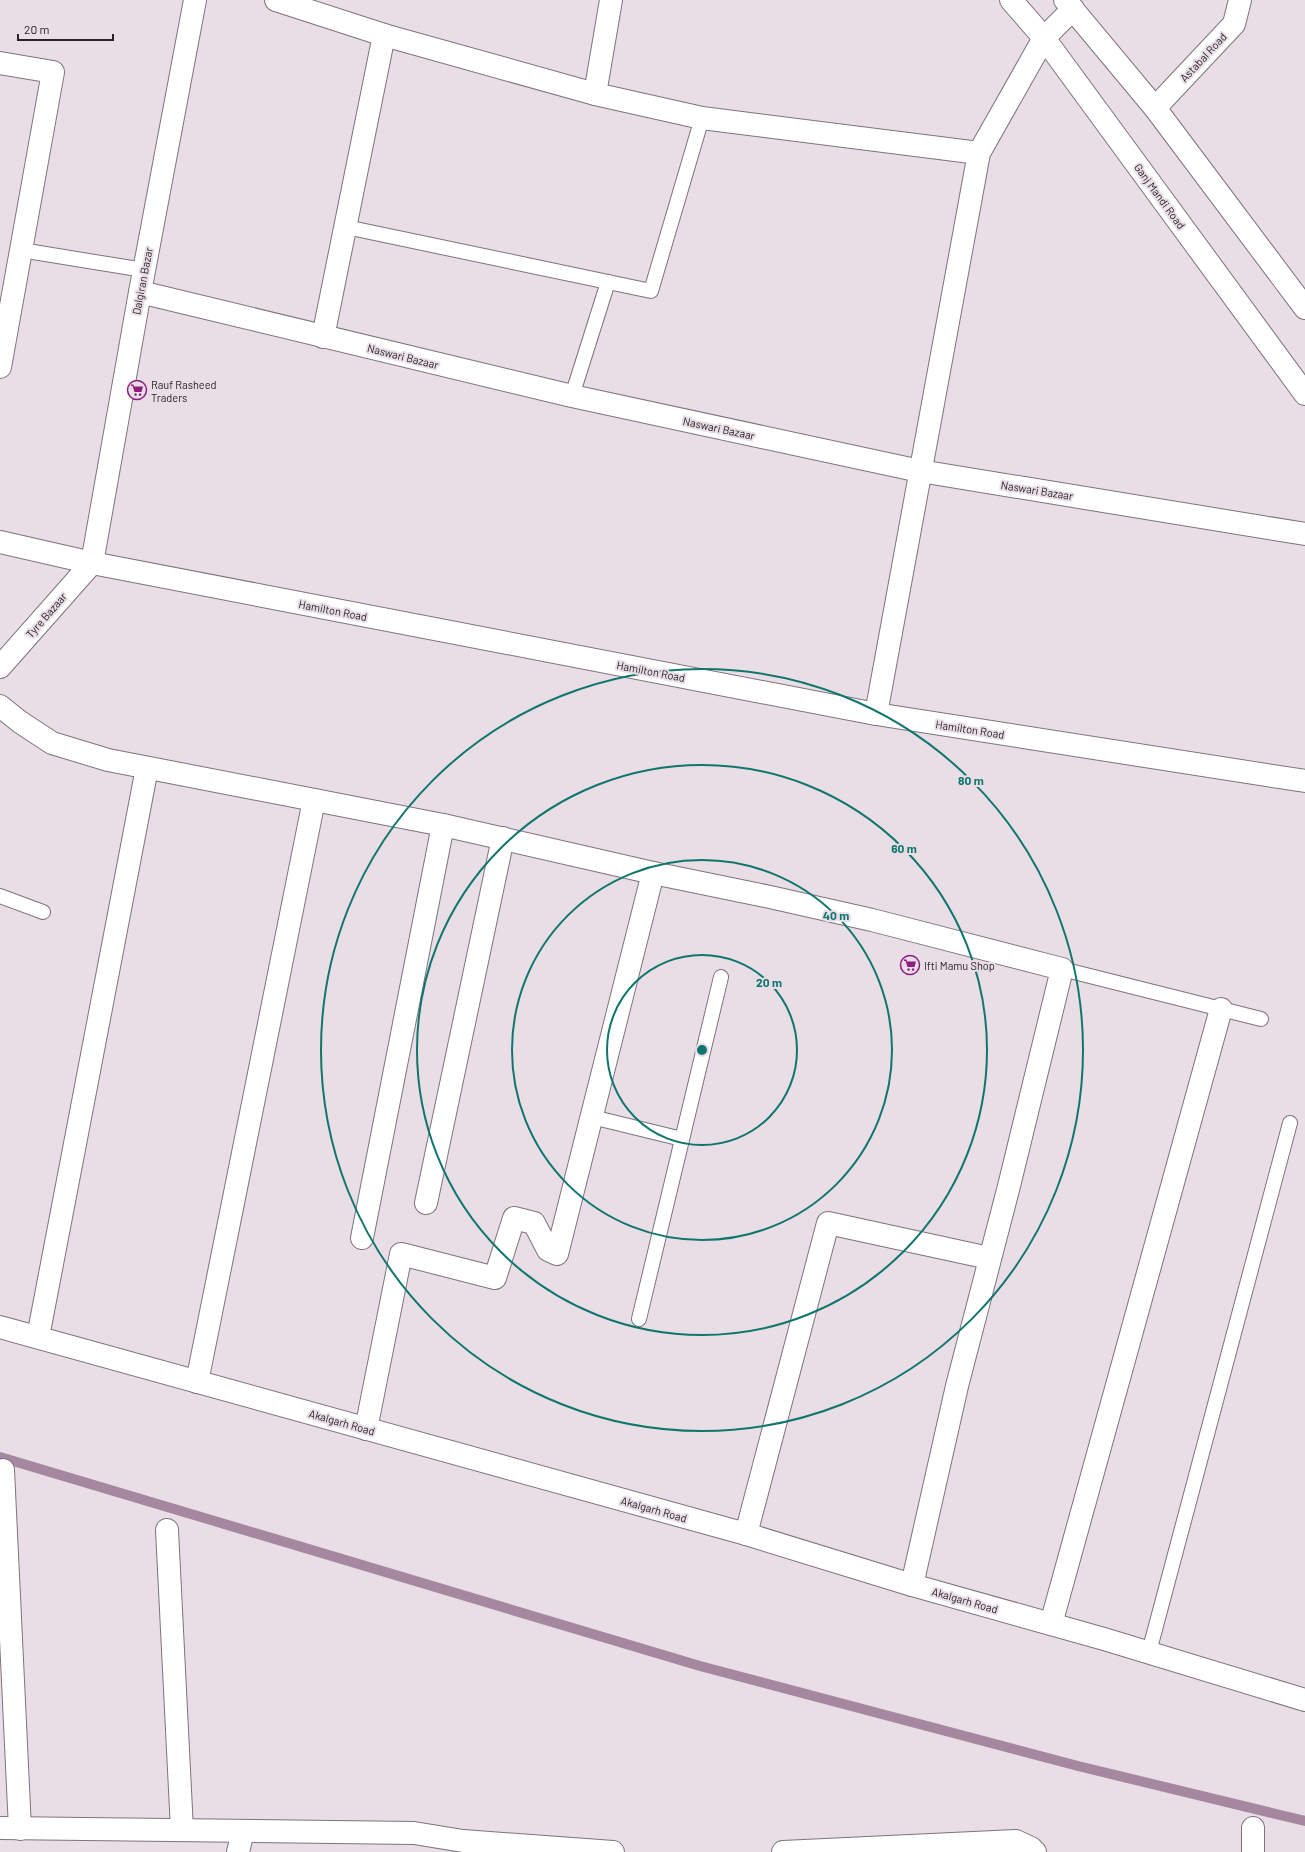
<svg xmlns="http://www.w3.org/2000/svg" width="1305" height="1852" viewBox="0 0 1305 1852" font-family="Barlow,sans-serif">
	<rect width="100%" height="100%" fill="#e9dee6"/>
	<g fill="none" stroke-linecap="round" stroke-linejoin="round">
		<polyline stroke="#a5889f" stroke-width="10" points="0,1457 700,1666 1078,1766 1305,1821"/>
		<defs>
			<g id="lane">
				<polyline points="346,227 651,291 702,118"/>
				<polyline points="21,250 144,270"/>
				<polyline points="572,396 608,282"/>
				<polyline points="0,896 43,912"/>
				<polyline points="1062,969 1261,1019"/>
				<polyline points="592,1117 682,1139"/>
				<polyline points="639,1319 721,977"/>
				<polyline points="1149,1652 1290,1123"/>
			</g>
			<g id="street">
				<polyline points="276,0 384,35"/>
				<polyline points="611,0 595,94 702,118 979,153 1044,38"/>
				<polyline points="0,63 53,72 0,367"/>
				<polyline points="1155,108 1234,24 1240,0"/>
				<polyline points="140,292 572,396 920,471 1305,534"/>
				<polyline points="323,337 384,35 595,94"/>
				<polyline points="92,563 140,292 195,0"/>
				<polyline points="0,706 20,722 52,743 108,760 443,825 653,873 770,897 872,920 1062,969 1009,1186 957,1386 912,1585"/>
				<polyline points="876,714 979,153"/>
				<polyline points="426,1203 503,838"/>
				<polyline points="362,1238 443,825"/>
				<polyline points="0,1327 746,1534 912,1585 1104,1639 1305,1700"/>
				<polyline points="38,1337 147,768"/>
				<polyline points="197,1382 314,800"/>
				<polyline points="366,1429 401,1254 495,1278 514,1218 534,1223 548,1250 557,1254 653,873"/>
				<polyline points="3,1470 20,1829"/>
				<polyline points="167,1530 182,1830"/>
				<polyline points="746,1534 828,1223 989,1258"/>
				<polyline points="1051,1624 1221,1009"/>
				<polyline points="0,1828 414,1833 463,1841 613,1852"/>
				<polyline points="1253,1828 1253,1852"/>
				<polyline points="238,1852 243,1831"/>
				<polyline points="783,1852 1016,1841 1031,1848 1035,1852"/>
			</g>
			<g id="secondary">
				<polyline points="1011,0 1044,38 1305,394"/>
				<polyline points="1065,0 1155,108 1305,308"/>
				<polyline points="1044,38 1073,9"/>
				<polyline points="0,542 92,563 876,714 1305,781"/>
				<polyline points="0,667 92,563"/>
			</g>
		</defs>
		<use href="#lane" stroke="#7d747b" stroke-width="16"/>
		<use href="#street" stroke="#7d747b" stroke-width="24"/>
		<use href="#secondary" stroke="#7d747b" stroke-width="24"/>
		<use href="#lane" stroke="#fff" stroke-width="14"/>
		<use href="#street" stroke="#fff" stroke-width="22"/>
		<use href="#secondary" stroke="#fff" stroke-width="22"/>
	</g>
	<g fill="none" stroke="#0f766e" stroke-width="2">
		<circle cx="702" cy="1050" r="95"/>
		<circle cx="702" cy="1050" r="190"/>
		<circle cx="702" cy="1050" r="285"/>
		<circle cx="702" cy="1050" r="381"/>
	</g>
	<defs>
		<symbol id="supermarket-ring" viewBox="-11 -11 22 22"><circle r="9.5" fill="#e9dee6" stroke="#8d1e80" stroke-width="1.5"/><path d="M-6-5.5h2.5l.6 2H6L4.5 2H-2.5L-4.4-4H-6ZM-1.5 3.2a1.3 1.3 0 1 0 .1 0ZM3 3.2a1.3 1.3 0 1 0 .1 0Z" fill="#8d1e80"/></symbol>
	</defs>
	<g fill-rule="evenodd">
		<use href="#supermarket-ring" x="126" y="379" width="22" height="22"/>
		<use href="#supermarket-ring" x="899" y="954" width="22" height="22"/>
	</g>
	<g text-anchor="middle" dominant-baseline="central" stroke-width="4" stroke-linejoin="round" paint-order="stroke">
		<g font-size="11" fill="#262325" stroke="#e9dee6">
			<text transform="translate(1203 57) rotate(-47)">Astabal Road</text>
			<text transform="translate(1160 196) rotate(54)">Ganj Mandi Road</text>
			<text transform="translate(142 281) rotate(-79)">Dalgiran Bazar</text>
			<text transform="translate(403 356) rotate(14)">Naswari Bazaar</text>
			<text transform="translate(719 428) rotate(12)">Naswari Bazaar</text>
			<text transform="translate(1037 490) rotate(9)">Naswari Bazaar</text>
			<text transform="translate(333 610) rotate(11)">Hamilton Road</text>
			<text transform="translate(46 615) rotate(-49)">Tyre Bazaar</text>
			<text transform="translate(651 671) rotate(11)">Hamilton Road</text>
			<text transform="translate(970 729) rotate(9)">Hamilton Road</text>
			<text transform="translate(342 1422) rotate(16)">Akalgarh Road</text>
			<text transform="translate(654 1509) rotate(16)">Akalgarh Road</text>
			<text transform="translate(965 1600) rotate(16)">Akalgarh Road</text>
		</g>
		<g font-size="11" fill="#262325" stroke="#e9dee6" text-anchor="start">
			<text x="151" y="384">Rauf Rasheed<tspan x="151" dy="13">Traders</tspan></text>
			<text x="924" y="965">Ifti Mamu Shop</text>
		</g>
	</g>
	<circle cx="702" cy="1050" r="6" fill="#0f766e" stroke="#e9dee6" stroke-width="2"/>
	<g font-size="12" text-anchor="middle" font-weight="bold" fill="#0f766e" stroke="#e9dee6" stroke-width="4" stroke-linejoin="round" paint-order="stroke">
		<text x="971" y="785">80 m</text>
		<text x="904" y="853">60 m</text>
		<text x="836" y="920">40 m</text>
		<text x="769" y="987">20 m</text>
	</g>
	<path d="M18 34v6h95v-6" fill="none" stroke="#262325" stroke-width="2"/>
	<text x="24" y="34" font-size="12" fill="#262325" stroke="#e9dee6" stroke-width="3" paint-order="stroke">20 m</text>
</svg>
